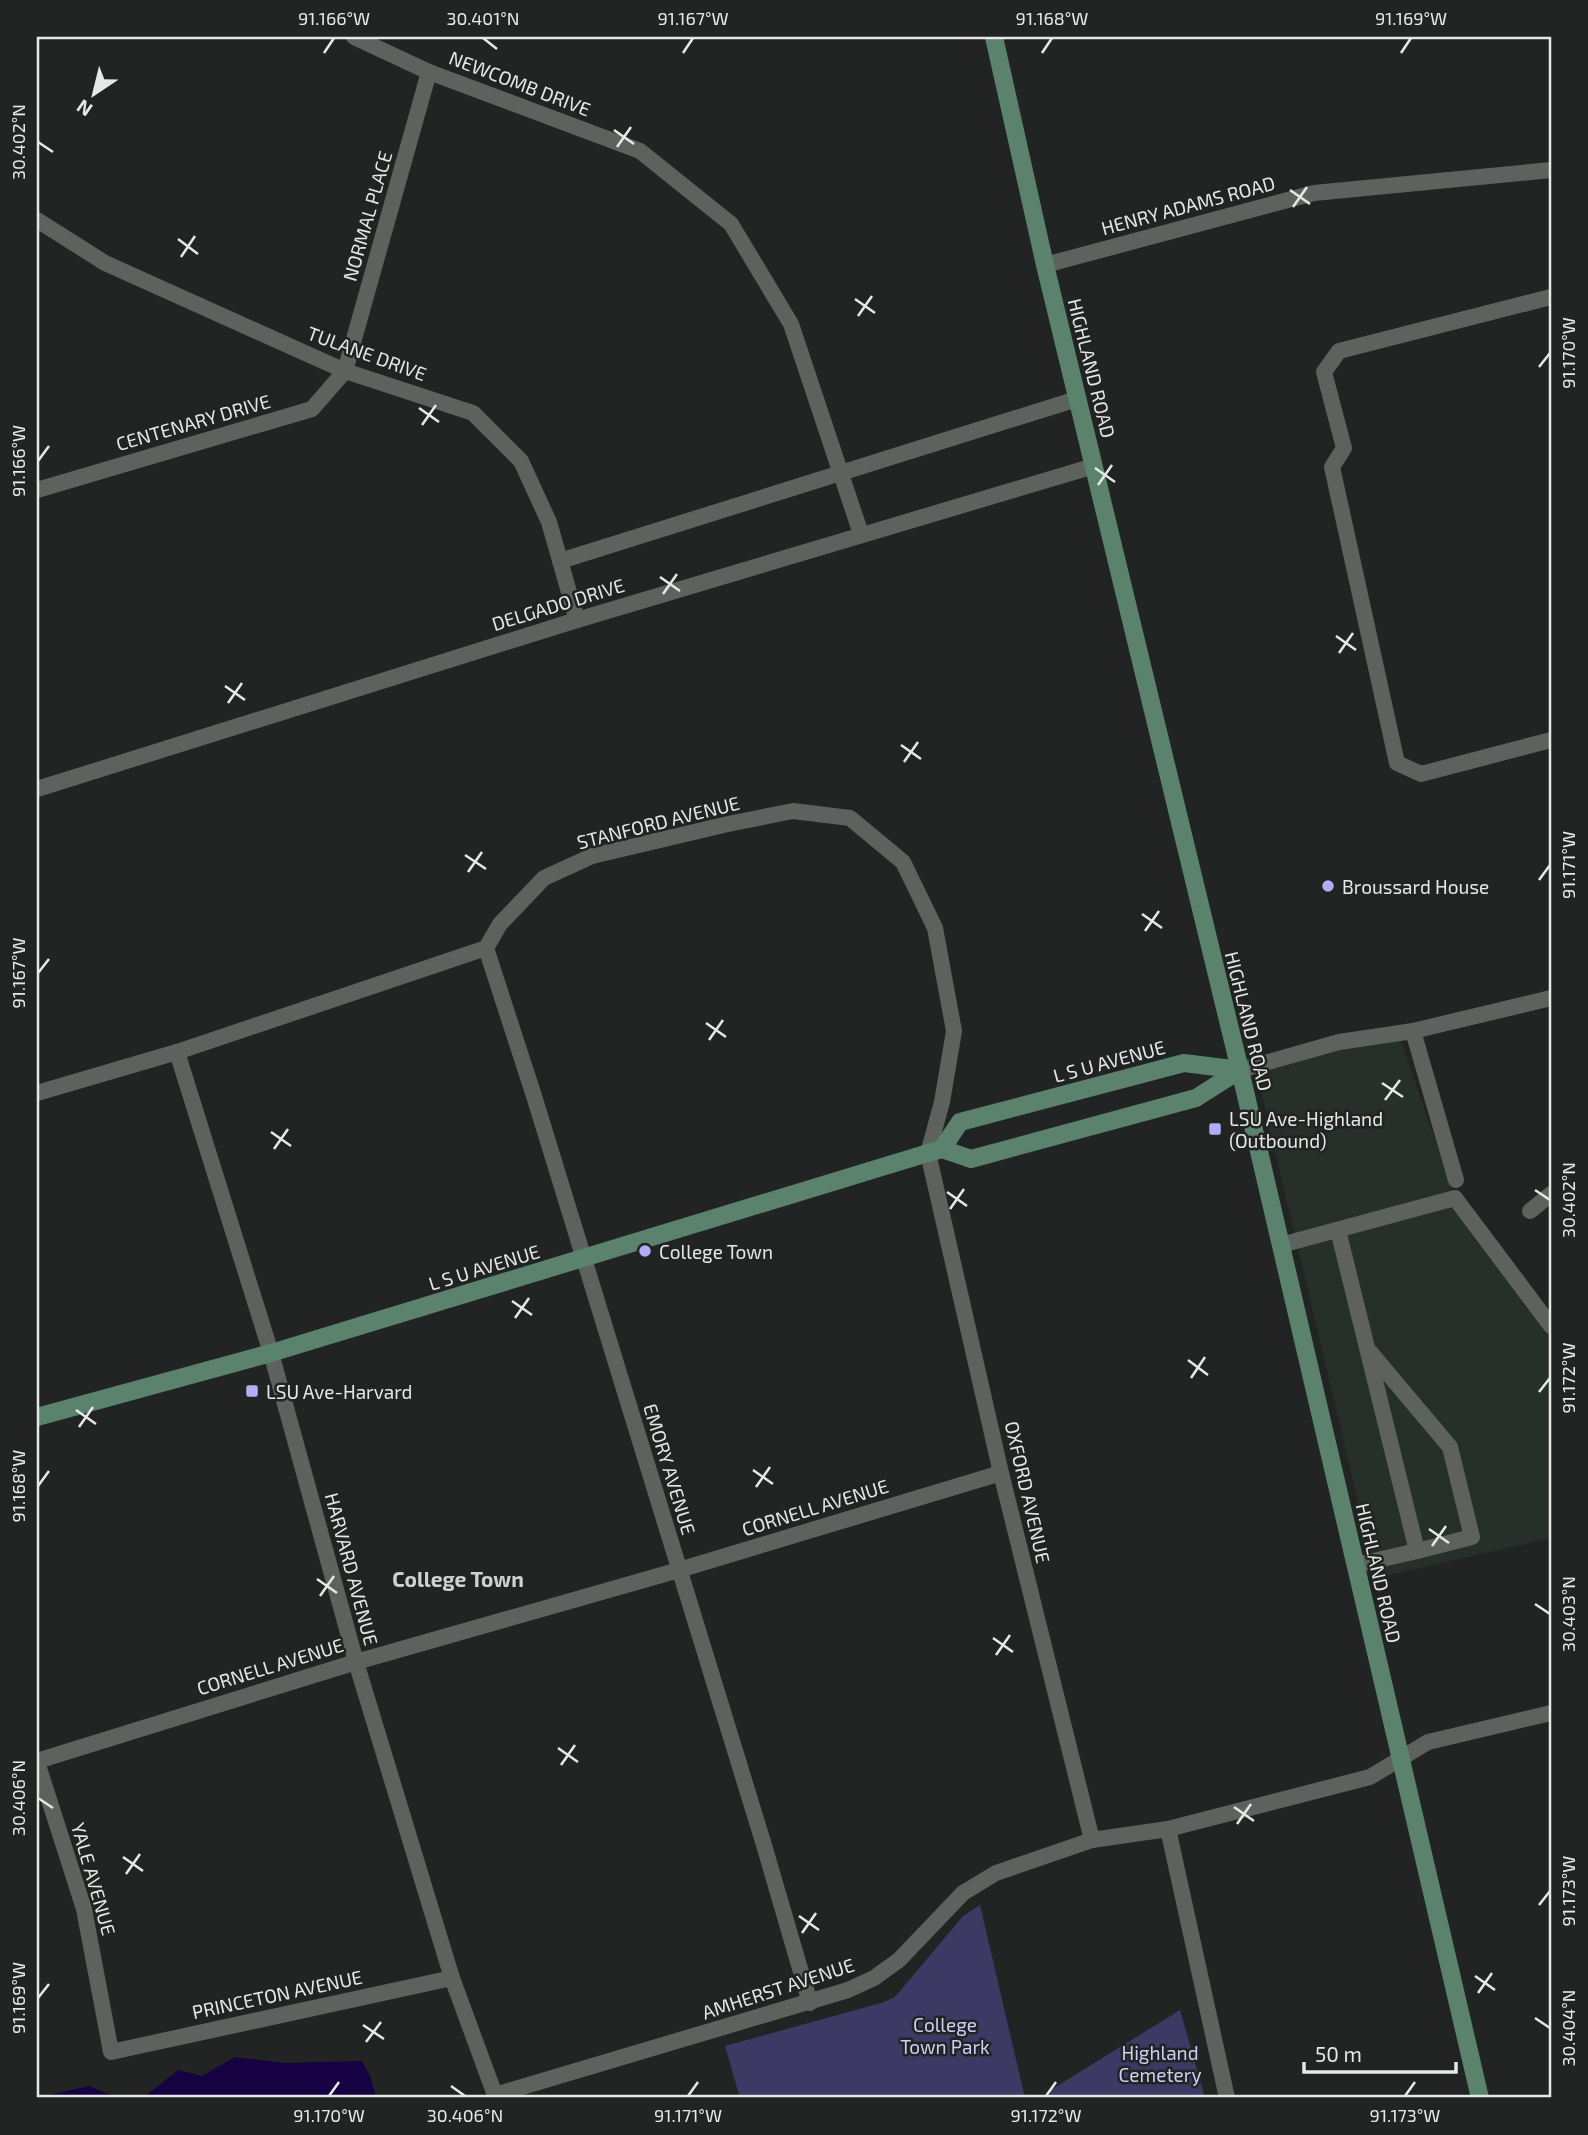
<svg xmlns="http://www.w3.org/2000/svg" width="1588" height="2135" viewBox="0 0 1588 2135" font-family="'Exo 2',sans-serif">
	<rect width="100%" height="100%" fill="#212422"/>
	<polygon fill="#262f29" points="1400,1038 1455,1198 1551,1328 1551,1538 1376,1578 1255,1066"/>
	<g fill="#3d3964">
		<polygon points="980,1905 1025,2098 740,2098 725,2046 881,2003 895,1997 963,1916"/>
		<polygon points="1180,2010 1205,2098 1053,2098 1049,2091"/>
	</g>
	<g fill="#160242">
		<polygon points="235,2057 284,2063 362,2061 371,2078 376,2098 143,2098 178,2070 202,2076"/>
		<polygon points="89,2086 118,2098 37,2098"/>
	</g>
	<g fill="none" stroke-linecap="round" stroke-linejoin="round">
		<g stroke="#5d625f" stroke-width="16">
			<polyline points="354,37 429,72 640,151 731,224 791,324 861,534"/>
			<polyline points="37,220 105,263 345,371 473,413 521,461 549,522 577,620"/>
			<polyline points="1045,265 1314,193 1551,170"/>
			<polyline points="1551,297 1339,351 1324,372 1344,448 1332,467 1397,763 1421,774 1551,740"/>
			<polyline points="37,490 312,409 345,371 429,72"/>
			<polyline points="560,561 1077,399"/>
			<polyline points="37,789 577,620 1094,466"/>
			<polyline points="486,948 534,1096 764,1845 810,2003"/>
			<polyline points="177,1052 271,1353 356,1662 452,1978 495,2095 848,1990 874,1978 899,1960 963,1893 996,1873 1092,1840 1168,1829 1370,1777 1428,1742 1551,1713"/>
			<polyline points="1240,1070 1339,1042 1413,1031"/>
			<polyline points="37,1093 177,1052 486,948 500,924 544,878 592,856 728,824 793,811 850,818 903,862 935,928 954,1031 942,1102 928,1153 1001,1473 1092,1840"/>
			<polyline points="1456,1180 1413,1031 1551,998"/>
			<polyline points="1530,1211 1551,1194"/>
			<polyline points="1338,1230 1417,1551 1356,1565"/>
			<polyline points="1281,1245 1455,1198 1551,1326"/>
			<polyline points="1370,1352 1450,1447 1472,1537 1417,1551"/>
			<polyline points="37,1761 356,1662 679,1570 1001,1473"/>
			<polyline points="37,1762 84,1909 111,2052 452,1978"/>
			<polyline points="1168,1829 1227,2098"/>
		</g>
		<g stroke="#5a826d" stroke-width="18">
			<polyline points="994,37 1045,265 1240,1070 1480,2098"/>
			<polyline points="942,1149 960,1122 1184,1063 1240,1070"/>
			<polyline points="37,1417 271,1353 928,1153 942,1149 971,1159 1196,1098 1240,1070"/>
		</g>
	</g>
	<path fill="none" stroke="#e6e8e6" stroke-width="2.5" d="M483,38L497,49M324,53L334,38M683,53L693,38M1042,53L1052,38M1401,53L1411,38M614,130L634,144M38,142L53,152M617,147L631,127M1290,190L1310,204M1293,207L1307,187M178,239L198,254M181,257L195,236M855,299L875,313M858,316L872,296M1539,367L1550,353M419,408L439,422M422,425L436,405M38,461L49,446M1095,468L1115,482M1098,485L1112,465M660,577L680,591M663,594L677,574M1336,636L1356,650M1339,653L1353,633M225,686L245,700M228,703L242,683M901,745L921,759M904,762L918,742M465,855L486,869M468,872L482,852M1539,880L1550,865M1142,914L1162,928M1145,931L1159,911M38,973L49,959M706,1023L726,1037M709,1040L723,1020M1382,1083L1403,1097M1385,1100L1400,1080M271,1132L291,1146M274,1149L288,1129M1535,1190L1550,1200M947,1192L967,1206M950,1209L964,1189M512,1301L532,1315M515,1318L529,1298M1188,1360L1208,1375M1191,1378L1205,1357M1539,1392L1550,1378M76,1410L96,1424M79,1427L93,1407M753,1470L773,1484M38,1486L49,1471M756,1487L770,1467M1429,1529L1449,1543M1432,1546L1446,1526M317,1579L337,1593M320,1596L334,1576M1535,1604L1550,1614M993,1638L1013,1652M996,1655L1010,1635M558,1748L578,1762M561,1765L575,1745M38,1798L53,1808M1234,1807L1254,1821M1237,1824L1251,1804M123,1857L143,1871M126,1874L140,1854M1539,1905L1550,1891M799,1916L819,1930M802,1933L816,1913M1475,1976L1495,1990M1478,1993L1492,1973M38,1998L49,1984M1535,2018L1550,2028M363,2025L384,2039M366,2042L381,2022M451,2086L465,2096M329,2096L339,2082M688,2096L698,2082M1046,2096L1056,2082M1405,2096L1415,2082"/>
	<g fill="#b2adf9" stroke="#212422" stroke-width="2.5">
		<circle cx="1328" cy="886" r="7"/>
		<rect x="1208" y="1122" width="14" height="14" rx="3.5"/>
		<circle cx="645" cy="1251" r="7"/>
		<rect x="245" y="1384" width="14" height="14" rx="3.5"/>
	</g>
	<g text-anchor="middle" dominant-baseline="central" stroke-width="5" stroke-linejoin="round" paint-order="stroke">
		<g font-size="19" fill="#e6e8e6" stroke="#212422">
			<text transform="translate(520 83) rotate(21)">NEWCOMB DRIVE</text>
			<text transform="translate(1188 205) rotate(-15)">HENRY ADAMS ROAD</text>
			<text transform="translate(367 216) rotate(-74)">NORMAL PLACE</text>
			<text transform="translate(367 353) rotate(20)">TULANE DRIVE</text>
			<text transform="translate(1092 368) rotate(76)">HIGHLAND ROAD</text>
			<text transform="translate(193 422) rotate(-16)">CENTENARY DRIVE</text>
			<text transform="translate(558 604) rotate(-17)">DELGADO DRIVE</text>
			<text transform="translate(658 822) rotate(-14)">STANFORD AVENUE</text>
			<text transform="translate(1249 1021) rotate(76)">HIGHLAND ROAD</text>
			<text transform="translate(1109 1061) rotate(-15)">L S U AVENUE</text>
			<text transform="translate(484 1267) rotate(-17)">L S U AVENUE</text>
			<text transform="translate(670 1469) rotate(73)">EMORY AVENUE</text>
			<text transform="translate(1028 1492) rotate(77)">OXFORD AVENUE</text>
			<text transform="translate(815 1507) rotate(-17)">CORNELL AVENUE</text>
			<text transform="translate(352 1569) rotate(75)">HARVARD AVENUE</text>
			<text transform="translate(1379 1573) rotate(77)">HIGHLAND ROAD</text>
			<text transform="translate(270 1666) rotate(-17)">CORNELL AVENUE</text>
			<text transform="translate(94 1879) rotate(74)">YALE AVENUE</text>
			<text transform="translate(778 1988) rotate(-18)">AMHERST AVENUE</text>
			<text transform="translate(277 1994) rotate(-12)">PRINCETON AVENUE</text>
		</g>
		<g font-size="19" fill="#e6e8e6" stroke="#212422" text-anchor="start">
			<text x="1342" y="886">Broussard House</text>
			<text x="1229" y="1118">LSU Ave-Highland<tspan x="1229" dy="22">(Outbound)</tspan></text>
			<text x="659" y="1251">College Town</text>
			<text x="266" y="1391">LSU Ave-Harvard</text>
		</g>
		<g font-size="19" fill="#cfcef6" stroke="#212422">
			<text x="945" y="2024">College<tspan x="945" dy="22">Town Park</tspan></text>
			<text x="1160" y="2052">Highland<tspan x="1160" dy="22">Cemetery</tspan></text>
		</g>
		<g font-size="21" font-weight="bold" fill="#cfd3d0" stroke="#212422">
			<text x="458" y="1578">College Town</text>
		</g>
	</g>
	<rect width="1588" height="2135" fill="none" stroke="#212422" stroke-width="77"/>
	<g transform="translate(94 94) rotate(215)" stroke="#212422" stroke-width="5" paint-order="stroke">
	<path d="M0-5L12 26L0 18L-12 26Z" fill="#e6e8e6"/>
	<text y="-10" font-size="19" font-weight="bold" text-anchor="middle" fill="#e6e8e6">N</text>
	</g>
	<path d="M1304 2062v10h152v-10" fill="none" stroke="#e6e8e6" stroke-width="3.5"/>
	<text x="1315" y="2062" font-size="21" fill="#e6e8e6" stroke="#212422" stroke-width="5" paint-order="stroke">50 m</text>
	<rect x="38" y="38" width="1512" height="2058" fill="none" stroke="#e6e8e6" stroke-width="2.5"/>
	<g font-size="18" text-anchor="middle" fill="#e6e8e6">
		<text x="334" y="25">91.166°W</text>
		<text x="483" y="25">30.401°N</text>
		<text x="693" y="25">91.167°W</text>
		<text x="1052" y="25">91.168°W</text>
		<text x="1411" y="25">91.169°W</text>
		<text transform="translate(19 142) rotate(-90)" y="6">30.402°N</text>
		<text transform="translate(1569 353) rotate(-90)" y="6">91.170°W</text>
		<text transform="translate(19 461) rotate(-90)" y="6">91.166°W</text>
		<text transform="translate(1569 865) rotate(-90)" y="6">91.171°W</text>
		<text transform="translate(19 973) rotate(-90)" y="6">91.167°W</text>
		<text transform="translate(1569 1200) rotate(-90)" y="6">30.402°N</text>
		<text transform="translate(1569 1378) rotate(-90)" y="6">91.172°W</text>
		<text transform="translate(19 1486) rotate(-90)" y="6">91.168°W</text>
		<text transform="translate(1569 1614) rotate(-90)" y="6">30.403°N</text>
		<text transform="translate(19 1798) rotate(-90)" y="6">30.406°N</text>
		<text transform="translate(1569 1891) rotate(-90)" y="6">91.173°W</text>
		<text transform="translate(19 1998) rotate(-90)" y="6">91.169°W</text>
		<text transform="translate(1569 2028) rotate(-90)" y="6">30.404°N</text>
		<text x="329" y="2122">91.170°W</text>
		<text x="465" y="2122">30.406°N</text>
		<text x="688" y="2122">91.171°W</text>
		<text x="1046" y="2122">91.172°W</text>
		<text x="1405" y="2122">91.173°W</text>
	</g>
</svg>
